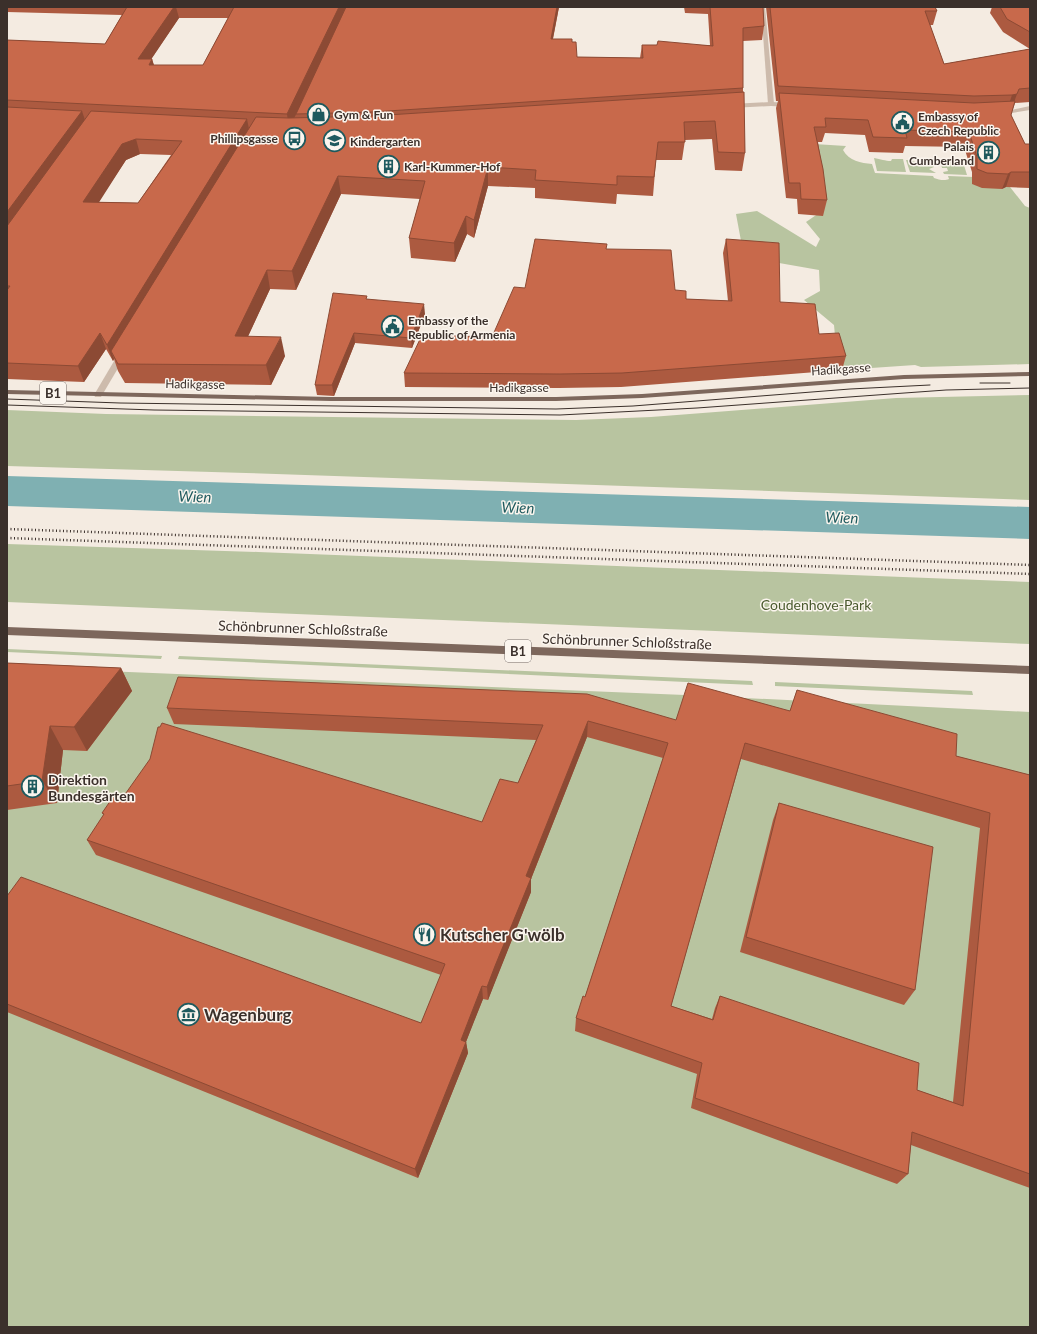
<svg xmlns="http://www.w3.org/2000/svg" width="1037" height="1334" viewBox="0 0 1037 1334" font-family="Lato,sans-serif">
	<rect width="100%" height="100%" fill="#f4ebe1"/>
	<g fill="#b8c4a0">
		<path d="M814,144L846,146L843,150C849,161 861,163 872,164L875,173L933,176L934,178C939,180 945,181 949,179L948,176L974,177L1002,189L1006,187H1010L1025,206L1030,208V364L921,367L915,365L842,370L836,347L834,325L804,300L820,291L819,270L744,257L736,214L757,211L816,247L820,239L806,222L822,211Z"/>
		<path d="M874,158C881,159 885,161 891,161L892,159H903L906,172L877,171Z"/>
		<path d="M906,160C911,160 914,163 919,162L920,161L932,163L934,167L929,169L936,173L910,172Z"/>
		<polygon points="944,162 953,162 958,165 963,162 967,175 944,174 943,172 948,171 947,168 942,168 941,163"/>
		<polygon points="1030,395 1030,500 246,473 7,466 7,410 106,414 576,420 651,417 896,398"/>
		<polygon points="7,544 258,552 1030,582 1030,644 7,602"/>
		<polygon points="7,649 162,656 161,659 7,652"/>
		<polygon points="179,656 752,681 753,685 178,659"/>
		<polygon points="7,667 685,695 1030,712 1030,1327 7,1327"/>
		<polygon points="775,682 972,691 973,695 775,686"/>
	</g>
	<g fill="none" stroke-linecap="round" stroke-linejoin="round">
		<polygon fill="#7fb0b2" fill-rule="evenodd" points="7,476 1030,507 1030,539 7,506"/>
		<g fill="#cdbbac" fill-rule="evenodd">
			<polygon points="761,7 765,7 774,104 771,106 768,104"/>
			<polygon points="120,351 123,351 127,353 101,397 95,397 94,395"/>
		</g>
		<g fill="#cdbbac" fill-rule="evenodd">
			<polygon points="771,102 791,103 794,105 791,107 771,106 731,108 728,106 731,104"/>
			<polygon points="1030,106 1030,110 1000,115 997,113"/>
		</g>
		<g fill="#7d675c" fill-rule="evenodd">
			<polygon points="1030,372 1030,376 904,379 642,398 556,401 331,401 7,394 7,390 331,397 556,397 642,394 904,375"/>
			<polygon points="7,627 1030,666 1030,674 7,635"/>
		</g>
		<g stroke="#3b302b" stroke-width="1">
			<polyline points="980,383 1010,383"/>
			<polyline points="7,399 120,403 556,409 633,406 850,389 930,385"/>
			<polyline points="7,405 154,410 560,415 697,408 946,390 1030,388"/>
		</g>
		<g stroke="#3b302b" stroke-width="2.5" stroke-dasharray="1 2.5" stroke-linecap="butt">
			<polyline points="7,529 1030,565"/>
			<polyline points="7,538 1030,574"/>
		</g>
	</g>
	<g fill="#ac5a40" fill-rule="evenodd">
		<path d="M7,7H559L553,39L572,42L577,57L640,58L642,45H710L708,14L685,13L684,7H763L764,26L762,40L743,41V92L745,153L742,171L715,170L712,139L685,140L682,160H656L653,196L617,194L616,204L535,198V188L488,186L474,238L467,234L455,262L411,258L409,238L420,199L341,194L296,290L270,289L248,336L285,356L271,385L125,383L118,371L114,359L113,361L106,349L84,382L7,379V40L105,44L122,15L7,12ZM179,18H228L203,65H154L152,59H151ZM140,154L171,155L138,203L98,202L126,160Z"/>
		<polygon points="766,7 935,7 937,11 933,25 930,25 944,64 1030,49 1030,102 1015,103 1011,115 1025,144 1030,144 1030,188 1006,187 1002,189 982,188 972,184 972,172 964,147 905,146 903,153 869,152 865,135 825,133 822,142 818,142 827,200 823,216 798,214 797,199 786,198 776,108 778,101 776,101"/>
		<polygon points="992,7 1030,7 1030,49 1003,32 990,13"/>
		<polygon points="726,239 780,302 846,356 842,370 621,387 559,388 405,387 404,373 492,337 525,288 606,249 675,290 686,299 728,301 723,253"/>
		<polygon points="367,299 425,314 412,348 355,343 334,396 317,395 315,385"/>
		<polygon points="7,663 121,668 132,691 87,751 63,750 57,803 7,810"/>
		<path d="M797,690L956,756L1030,775V1188L911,1145L908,1174L897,1184L691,1108L697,1074L575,1031L576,1018L585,997L663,758L587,737L531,879V892L496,979L488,1000L483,999L474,1021L466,1042L468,1053L418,1178L7,1012V896L421,1023L441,975L96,855L87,840L104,815L102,813L121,800L482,822L518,783L536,740L174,724L167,708L676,720L790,711ZM741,759L980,828L953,1102L917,1090L720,996L715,1008L712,1019L671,1006Z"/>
		<polygon points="779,803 915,990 904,1005 740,952 773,820"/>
	</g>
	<g fill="#8c4a34">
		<polygon points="174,7 176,7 179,18 142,73 138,59"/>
		<polygon points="339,7 347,7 289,129 287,114"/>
		<polygon points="557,7 559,7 550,53 551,39"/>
		<polygon points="152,59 156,73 149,65"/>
		<polygon points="1017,94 1012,108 1007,110 1012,95"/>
		<polygon points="82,111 87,126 7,236 7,212"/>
		<polygon points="247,119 250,134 111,351 114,359 113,361 107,345"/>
		<polygon points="136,139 140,154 126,160 89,218 83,202 122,144"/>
		<polygon points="488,167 488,186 474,238 474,220"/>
		<polygon points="1011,172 1006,187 1002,189 1008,174"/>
		<polygon points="338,176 341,194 296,290 292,271"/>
		<polygon points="466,216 467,234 455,262 454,243"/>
		<polygon points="267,270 270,289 239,356 235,336"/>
		<polygon points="424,304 425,314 412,348 411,338"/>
		<polygon points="100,333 106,349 84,382 78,366"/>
		<polygon points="354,333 355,343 334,396 332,385"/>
		<polygon points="281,337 285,356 271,385 266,365"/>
		<polygon points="121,668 132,691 87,751 74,727"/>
		<polygon points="588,721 587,737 531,879 531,892 488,1000 487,987 526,876"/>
		<polygon points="50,726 63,750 57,803 42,781"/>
		<polygon points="482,986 483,999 462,1052 461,1040"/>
		<polygon points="466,1042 468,1053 418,1178 415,1169"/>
	</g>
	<g fill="#c8694b" stroke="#8c4a34" fill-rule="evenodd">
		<polygon points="127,7 174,7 138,59 152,59 149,65 203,65 234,7 339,7 287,114 7,100 7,40 105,44"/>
		<polygon points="346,7 557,7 551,39 572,39 572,42 576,42 577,57 643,58 642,45 657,45 658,41 713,46 710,7 763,7 764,26 743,28 743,88 372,112 296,114"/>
		<polygon points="770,7 935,7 937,11 925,11 944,64 1030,49 1030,88 1019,89 1017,94 1012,95 974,96 778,86"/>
		<polygon points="1000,7 1030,7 1030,32 1007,19"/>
		<polygon points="744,92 745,153 718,152 715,121 684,122 685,142 658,142 654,177 617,176 617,185 535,180 536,170 488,167 474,220 466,216 454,243 409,238 425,181 338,176 292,271 267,270 235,336 281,337 266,365 118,364 111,351 256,117 289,118 372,116"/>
		<polygon points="779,93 974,103 1015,101 1011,115 1025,144 1030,144 1030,172 1011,172 1008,174 987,173 977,169 977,157 969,132 905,130 907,138 873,137 868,120 825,118 826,127 814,127 823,169 827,200 801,199 800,183 789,183"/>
		<polygon points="7,107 82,111 7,212"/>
		<path d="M91,111L247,119L107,345L100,333L78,366L7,363V290L10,286H7V226ZM136,139L182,141L138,203L83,202L122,144Z"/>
		<polygon points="535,239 607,244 606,249 671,250 675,290 686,291 686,299 732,301 726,239 779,243 780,302 815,304 819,334 839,333 846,356 622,373 560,374 404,373 422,335 492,337 514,287 525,288"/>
		<polygon points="333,293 367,296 366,299 424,304 411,338 354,333 332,385 315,385"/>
		<polygon points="7,663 121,668 74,727 50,726 42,781 7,786"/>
		<path d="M178,677L587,694L676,720L688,683L790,711L797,690L957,734L956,756L1030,775V1174L912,1132L908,1174L695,1098L702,1063L576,1018L583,996L585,997L668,743L588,721L526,876L531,878L495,966L487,987L482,986L473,1009L461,1040L466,1042L415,1169L7,1004V896L21,877L421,1023L445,964L87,840L104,814L102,813L113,797L121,800L150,759L158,727H160L162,723L482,822L500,779L518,783L543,725L167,708ZM745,743L990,813L963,1106L917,1090L919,1063L720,996L713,1020L671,1006Z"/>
		<polygon points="779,803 933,847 915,990 746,937"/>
	</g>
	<defs>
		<symbol id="shop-ring" viewBox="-11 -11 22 22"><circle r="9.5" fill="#fbf5ee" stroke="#1f5a5e" stroke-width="1.5"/><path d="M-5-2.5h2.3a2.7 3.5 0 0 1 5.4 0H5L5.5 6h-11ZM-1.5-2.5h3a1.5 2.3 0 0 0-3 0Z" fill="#1f5a5e"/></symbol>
		<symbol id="civic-ring" viewBox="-11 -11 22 22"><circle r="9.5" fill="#fbf5ee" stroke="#1f5a5e" stroke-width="1.5"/><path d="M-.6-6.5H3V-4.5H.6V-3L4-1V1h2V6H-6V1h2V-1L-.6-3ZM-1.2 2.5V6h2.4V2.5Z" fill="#1f5a5e"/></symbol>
		<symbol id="bus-ring" viewBox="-11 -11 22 22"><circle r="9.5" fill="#fbf5ee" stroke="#1f5a5e" stroke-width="1.5"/><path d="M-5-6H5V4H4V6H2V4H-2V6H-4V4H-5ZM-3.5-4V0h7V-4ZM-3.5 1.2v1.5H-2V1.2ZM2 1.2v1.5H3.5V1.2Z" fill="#1f5a5e"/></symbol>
		<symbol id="school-ring" viewBox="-11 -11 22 22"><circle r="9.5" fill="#fbf5ee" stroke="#1f5a5e" stroke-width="1.5"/><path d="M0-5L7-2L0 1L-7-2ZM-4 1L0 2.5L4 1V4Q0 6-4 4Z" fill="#1f5a5e"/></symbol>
		<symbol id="building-ring" viewBox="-11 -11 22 22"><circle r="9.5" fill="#fbf5ee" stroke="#1f5a5e" stroke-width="1.5"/><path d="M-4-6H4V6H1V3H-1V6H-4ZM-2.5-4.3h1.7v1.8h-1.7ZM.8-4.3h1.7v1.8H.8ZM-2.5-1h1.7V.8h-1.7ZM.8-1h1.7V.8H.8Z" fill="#1f5a5e"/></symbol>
		<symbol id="restaurant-ring" viewBox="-11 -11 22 22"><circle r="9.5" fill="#fbf5ee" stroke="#1f5a5e" stroke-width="1.5"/><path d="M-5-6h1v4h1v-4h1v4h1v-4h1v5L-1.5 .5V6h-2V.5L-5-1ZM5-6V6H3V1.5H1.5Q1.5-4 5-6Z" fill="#1f5a5e"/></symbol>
		<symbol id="museum-ring" viewBox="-11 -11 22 22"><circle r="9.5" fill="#fbf5ee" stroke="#1f5a5e" stroke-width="1.5"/><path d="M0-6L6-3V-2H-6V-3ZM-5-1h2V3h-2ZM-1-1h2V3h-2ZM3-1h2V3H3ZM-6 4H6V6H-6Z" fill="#1f5a5e"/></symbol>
	</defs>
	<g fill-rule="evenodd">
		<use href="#shop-ring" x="306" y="102" width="25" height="25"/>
		<use href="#civic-ring" x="890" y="110" width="25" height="25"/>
		<use href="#bus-ring" x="282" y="126" width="25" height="25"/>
		<use href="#school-ring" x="322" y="128" width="25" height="25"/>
		<use href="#building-ring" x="976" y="140" width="25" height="25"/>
		<use href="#building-ring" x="376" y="154" width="25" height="25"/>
		<use href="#civic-ring" x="380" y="314" width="25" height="25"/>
		<use href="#building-ring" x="20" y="774" width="25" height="25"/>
		<use href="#restaurant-ring" x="412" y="922" width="25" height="25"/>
		<use href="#museum-ring" x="176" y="1002" width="25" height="25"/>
	</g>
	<g text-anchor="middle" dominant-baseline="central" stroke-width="3" stroke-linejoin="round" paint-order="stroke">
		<g font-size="12" font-weight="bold" fill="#3b302b" stroke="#fbf5ee" text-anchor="start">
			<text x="334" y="114">Gym &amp; Fun</text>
			<text x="918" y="116">Embassy of<tspan x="918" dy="14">Czech Republic</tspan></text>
			<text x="278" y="138" text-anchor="end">Phillipsgasse</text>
			<text x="350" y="141">Kindergarten</text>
			<text x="974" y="146" text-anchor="end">Palais<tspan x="974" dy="14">Cumberland</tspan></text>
			<text x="404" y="166">Karl-Kummer-Hof</text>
			<text x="408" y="320">Embassy of the<tspan x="408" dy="14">Republic of Armenia</tspan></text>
		</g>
		<g font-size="12" fill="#3b302b" stroke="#fbf5ee">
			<text transform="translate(841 369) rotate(-4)">Hadikgasse</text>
			<text transform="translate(195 384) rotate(1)">Hadikgasse</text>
			<text x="519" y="387">Hadikgasse</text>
		</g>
		<g fill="#fbf5ee" stroke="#756b66" stroke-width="1">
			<rect x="40" y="382" width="26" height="22" rx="3"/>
			<rect x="505" y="640" width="26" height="22" rx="3"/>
		</g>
		<g font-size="13" font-weight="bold" fill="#3b302b">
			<text x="53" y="393">B1</text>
			<text x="518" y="651">B1</text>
		</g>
		<g font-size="14" fill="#4a5a2e" stroke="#fbf5ee">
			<text x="816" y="604">Coudenhove-Park</text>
		</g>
		<g font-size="14" fill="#3b302b" stroke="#fbf5ee">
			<text transform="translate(303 628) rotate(2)">Schönbrunner Schloßstraße</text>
			<text transform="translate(627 641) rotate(2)">Schönbrunner Schloßstraße</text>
		</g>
		<g font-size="14" font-weight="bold" fill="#3b302b" stroke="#fbf5ee" text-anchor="start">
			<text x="48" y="779">Direktion<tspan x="48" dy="16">Bundesgärten</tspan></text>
		</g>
		<g font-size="15" font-style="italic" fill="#1f5a5e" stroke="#fbf5ee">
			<text transform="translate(195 496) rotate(2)">Wien</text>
			<text transform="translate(518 507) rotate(2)">Wien</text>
			<text transform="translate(842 517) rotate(2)">Wien</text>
		</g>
		<g font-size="17" font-weight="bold" fill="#3b302b" stroke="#fbf5ee" text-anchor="start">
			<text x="440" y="934">Kutscher G'wölb</text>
			<text x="204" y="1014">Wagenburg</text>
		</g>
	</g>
	<rect width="1037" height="1334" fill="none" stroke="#3b302b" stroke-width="16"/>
</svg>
